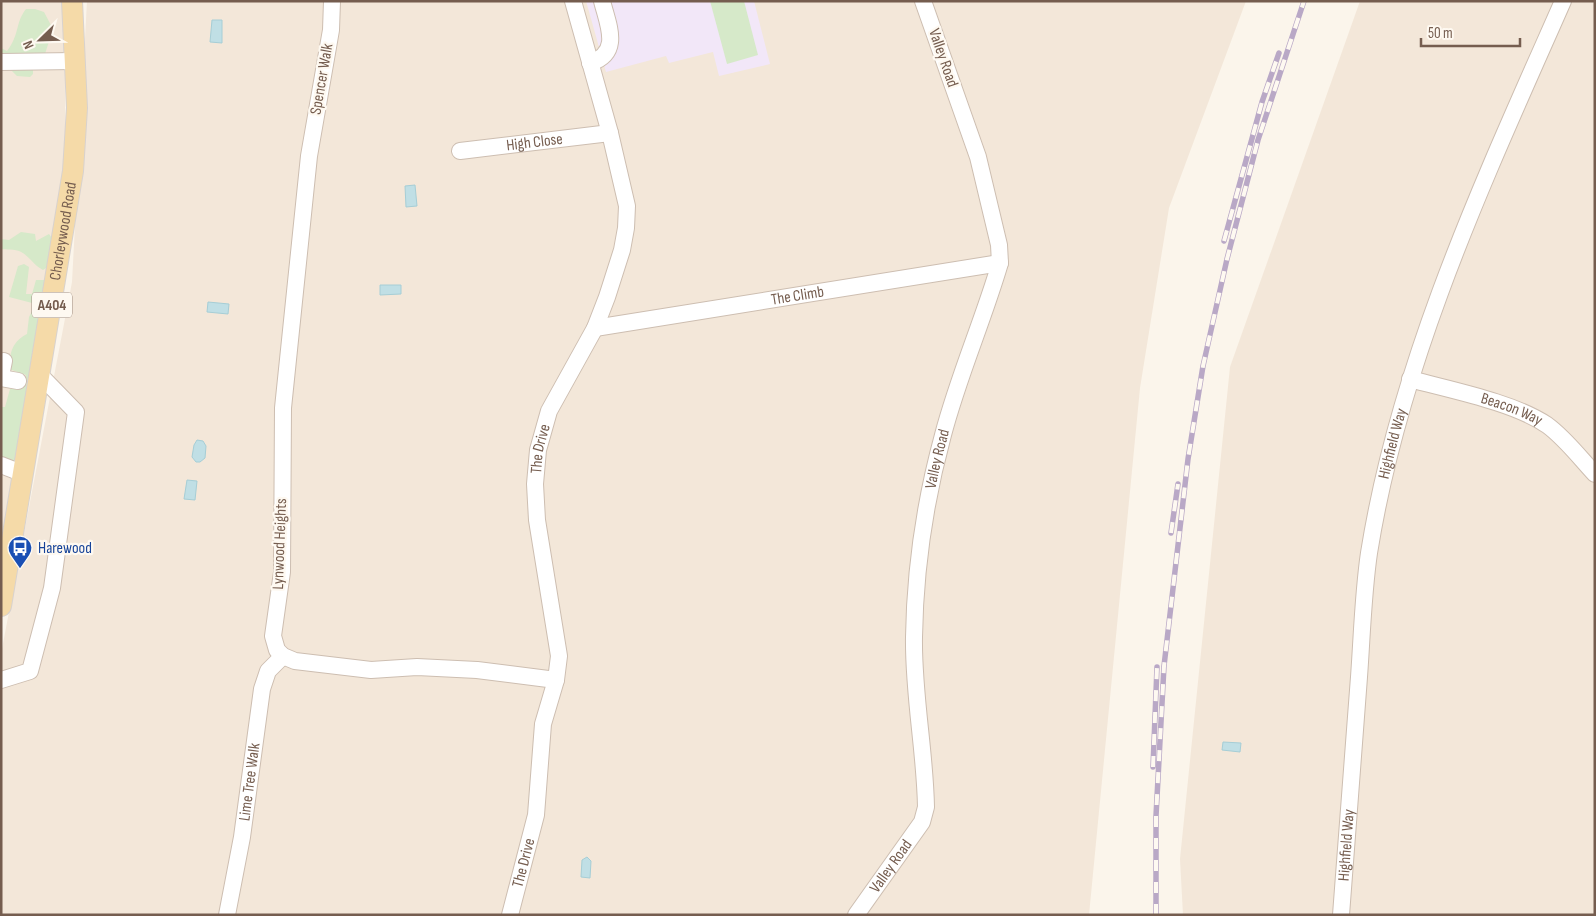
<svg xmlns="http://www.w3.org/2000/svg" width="1596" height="916" viewBox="0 0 1596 916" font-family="'Sofia Sans Condensed',sans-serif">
	<rect width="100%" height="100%" fill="#fbf5eb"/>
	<g fill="#f3e7d9">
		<polygon points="1,1 64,1 66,187 1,552"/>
		<polygon points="87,1 1246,1 1169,208 1140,388 1089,915 1,915 1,654 72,282"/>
		<polygon points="1360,1 1595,1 1595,915 1183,915 1180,859 1230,367"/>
	</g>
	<polygon fill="#f2e7f8" points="586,1 754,1 770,64 719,76 713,52 669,63 666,56 606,72"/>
	<g fill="#d6e9c9">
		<polygon points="710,1 744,1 758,55 727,64"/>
		<path d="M26,9H35L44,12L53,29L44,57L33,65V74L30,77L17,76L10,69H1V48L7,51C20,34 15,23 26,9Z"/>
		<path d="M21,232L35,234L36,241L49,234L54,241L49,266L43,270C33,265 29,255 19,251C14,249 7,250 1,249V239L9,240Z"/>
		<path d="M24,264L29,267L26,294H32L36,280H47L23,457L1,470V407H5L10,389L23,388L26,375L9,369C10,354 11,342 27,334L29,317L36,304L9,297L18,266Z"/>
	</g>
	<g fill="#c0dfe5" stroke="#a6ced6">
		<polygon points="212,20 222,20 222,43 210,42"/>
		<polygon points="415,185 417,206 406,207 405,186"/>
		<polygon points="380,285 401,285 401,294 380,295"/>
		<polygon points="208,302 229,304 228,314 207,312"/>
		<polygon points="197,440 203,441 206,446 205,458 200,462 196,462 192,457 194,445"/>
		<polygon points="187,480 197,481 195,500 184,499"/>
		<polygon points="1223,742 1241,743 1240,752 1222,750"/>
		<polygon points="587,857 591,861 590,878 581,877 582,860"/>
	</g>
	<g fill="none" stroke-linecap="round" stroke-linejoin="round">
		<defs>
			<g id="minor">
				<polyline points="332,1 331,30 309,156 283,408 282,572 273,636 277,650 283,656 295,661 371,670 417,667 477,670 556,680"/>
				<polyline points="1,62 75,61"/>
				<path d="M590,63C622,53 608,25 602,1"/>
				<path id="s1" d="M460,151L610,133"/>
				<path id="s2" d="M595,328L1000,263"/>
				<polyline points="1,376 4,361"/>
				<polyline points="1,378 18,381"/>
				<path id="s3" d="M1410,379C1450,390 1513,402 1547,425C1565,438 1580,458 1595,474"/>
				<polyline points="1,465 24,474"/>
				<polyline points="1,680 30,671 52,588 76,412 40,375"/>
				<path id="s4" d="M227,915L242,837L262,689L268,671L283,656"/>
				<path id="s5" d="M510,915L536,815L543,724L556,680L559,656L537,520L535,484L538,450L549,411L595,328L607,297L622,250L626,228L627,206L610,133L573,1"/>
				<path id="s6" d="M856,915L922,822L926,807C925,750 913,694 914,637C915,570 925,501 943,435C958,377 983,321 1000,263L999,245L978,157L923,1"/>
				<path id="s7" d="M1341,915C1347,835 1353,756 1359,677C1362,636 1363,594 1369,553C1400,359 1484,180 1563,1"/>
			</g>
			<g id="major">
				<path id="s8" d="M1,606L73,171L77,108L72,1"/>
			</g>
		</defs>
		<use href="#minor" stroke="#cdbeb1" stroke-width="18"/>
		<use href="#major" stroke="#d8d2ce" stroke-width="22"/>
		<use href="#minor" stroke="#fff" stroke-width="16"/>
		<use href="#major" stroke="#f5daa8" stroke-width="20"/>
		<defs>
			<g id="rail">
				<polyline points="1224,241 1262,102 1279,53"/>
				<polyline points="1171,533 1178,484"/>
				<polyline points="1153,767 1157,667"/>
				<polyline points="1156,915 1156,816 1164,666 1188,459 1203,366 1227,259 1258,140 1304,1"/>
			</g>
		</defs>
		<use href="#rail" stroke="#b9a8c6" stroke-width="5.5"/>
		<use href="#rail" stroke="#fef9f1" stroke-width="4" stroke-dasharray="11" stroke-linecap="butt"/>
	</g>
	<defs>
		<symbol id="bus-pin" viewBox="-11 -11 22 30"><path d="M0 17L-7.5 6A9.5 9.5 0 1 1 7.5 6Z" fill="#1a4fb4" stroke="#fef9f1"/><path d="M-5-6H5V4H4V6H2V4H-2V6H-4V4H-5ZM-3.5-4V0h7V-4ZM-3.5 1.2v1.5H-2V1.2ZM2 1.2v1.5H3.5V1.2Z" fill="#fff"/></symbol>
	</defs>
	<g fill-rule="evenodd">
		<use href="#bus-pin" x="6" y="534" width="28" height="38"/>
	</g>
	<g text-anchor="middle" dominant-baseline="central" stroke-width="4.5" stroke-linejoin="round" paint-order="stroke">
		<rect fill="#fef9f1" stroke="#9e8c80" stroke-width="1" x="32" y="292.5" width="40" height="25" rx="4"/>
		<g font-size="15" font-weight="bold" fill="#755d4f">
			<text x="52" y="305">A404</text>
		</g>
		<g font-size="16" fill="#755d4f" stroke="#fef9f1">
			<text transform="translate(943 58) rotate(71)">Valley Road</text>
			<text transform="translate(322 79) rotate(-80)">Spencer Walk</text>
			<text stroke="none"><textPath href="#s1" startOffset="75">High Close</textPath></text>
			<text stroke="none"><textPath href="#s8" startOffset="380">Chorleywood Road</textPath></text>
			<text stroke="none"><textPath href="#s2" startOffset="205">The Climb</textPath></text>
			<text stroke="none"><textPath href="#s3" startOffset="106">Beacon Way</textPath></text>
			<text stroke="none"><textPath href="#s7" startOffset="475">Highfield Way</textPath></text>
			<text stroke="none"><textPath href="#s5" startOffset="474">The Drive</textPath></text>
			<text stroke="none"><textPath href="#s6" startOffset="480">Valley Road</textPath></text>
			<text transform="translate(280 544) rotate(-88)">Lynwood Heights</text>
			<text stroke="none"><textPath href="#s4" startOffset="135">Lime Tree Walk</textPath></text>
			<text stroke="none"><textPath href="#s7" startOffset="70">Highfield Way</textPath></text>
			<text stroke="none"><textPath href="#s5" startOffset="54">The Drive</textPath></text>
			<text stroke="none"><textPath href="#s6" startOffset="60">Valley Road</textPath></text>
		</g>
		<g font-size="16" fill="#164399" stroke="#fef9f1" text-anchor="start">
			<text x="38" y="548">Harewood</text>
		</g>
	</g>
	<rect width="1596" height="916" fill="none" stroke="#755d4f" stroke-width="5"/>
	<g transform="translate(40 40) rotate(247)" stroke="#fef9f1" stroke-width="4" paint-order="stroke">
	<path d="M0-4L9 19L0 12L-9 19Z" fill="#755d4f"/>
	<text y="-8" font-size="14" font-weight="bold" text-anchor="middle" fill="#755d4f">N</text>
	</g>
	<path d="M1421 38v8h99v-8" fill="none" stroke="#755d4f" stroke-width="2.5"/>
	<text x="1428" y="38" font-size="15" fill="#755d4f" stroke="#fef9f1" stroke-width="4" paint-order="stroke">50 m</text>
</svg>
